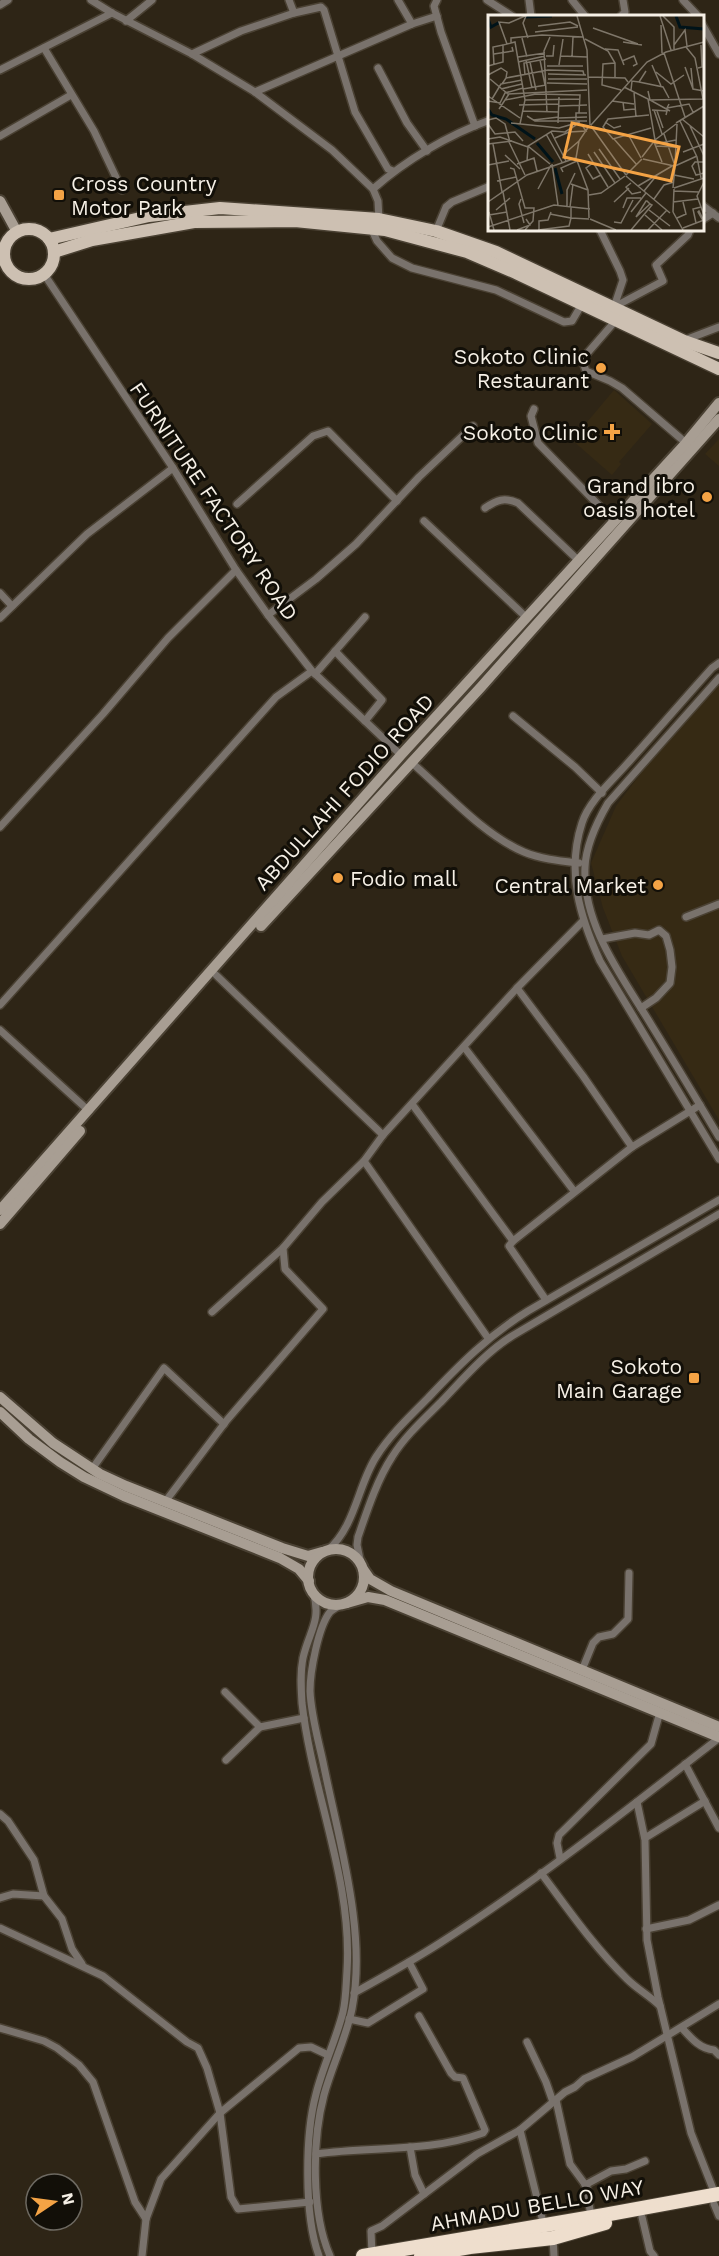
<svg xmlns="http://www.w3.org/2000/svg" width="719" height="2256" viewBox="0 0 719 2256" font-family="'Work Sans',sans-serif">
	<rect width="100%" height="100%" fill="#2e2516"/>
	<g fill="#362a14">
		<polygon points="614,390 652,424 619,462 621,464 612,475 572,440"/>
		<polygon points="719,439 719,466 705,454"/>
		<polygon points="719,685 719,1120 622,956 603,908 591,863 616,806 673,731"/>
	</g>
	<g fill="none" stroke-linecap="round" stroke-linejoin="round">
		<defs>
			<g id="street">
				<polyline points="91,0 112,13 192,54 255,92 332,150 373,189 378,201 379,219"/>
				<polyline points="289,0 294,13"/>
				<polyline points="398,0 412,24"/>
				<polyline points="437,0 434,6 441,32 475,126"/>
				<polyline points="487,0 512,16"/>
				<polyline points="529,0 531,16"/>
				<polyline points="572,0 585,16"/>
				<polyline points="683,0 698,16"/>
				<polyline points="0,5 8,0"/>
				<polyline points="621,16 625,12 623,0"/>
				<polyline points="126,21 152,0"/>
				<polyline points="702,24 719,54"/>
				<polyline points="44,48 94,131 122,190"/>
				<polyline points="192,54 241,31 294,13 321,7 324,10 355,112 388,169 393,171"/>
				<polyline points="378,68 407,123 427,151"/>
				<polyline points="0,70 112,13"/>
				<polyline points="255,92 412,24 437,16"/>
				<polyline points="0,136 71,95"/>
				<path d="M373,189C406,160 448,135 490,120"/>
				<polyline points="702,205 719,218"/>
				<polyline points="702,220 713,213"/>
				<polyline points="371,228 377,241 392,258 412,268 496,290 564,322 572,321 582,304"/>
				<polyline points="600,230 620,271 623,280 614,307"/>
				<polyline points="436,231 446,207 452,202 490,186"/>
				<polyline points="44,274 173,468 236,570 268,615 312,671 401,755"/>
				<polyline points="614,307 663,281 656,265 688,235 690,230"/>
				<polyline points="617,319 584,357 583,362 586,371 610,381 622,388 686,443"/>
				<polyline points="685,340 719,327"/>
				<polyline points="534,409 531,416 538,443 614,521"/>
				<polyline points="237,504 313,436 328,431 397,501"/>
				<path d="M485,508C497,500 504,497 518,503L579,561"/>
				<polyline points="424,521 527,618"/>
				<polyline points="0,593 12,606"/>
				<polyline points="268,615 316,579 356,544 419,477 473,426"/>
				<polyline points="0,618 87,534 173,468"/>
				<polyline points="335,651 382,700 365,721"/>
				<path d="M719,663L712,668C683,700 655,733 626,765C611,782 589,801 582,823C566,872 580,917 600,961L719,1159"/>
				<polyline points="315,674 365,617"/>
				<path d="M719,678L608,803C597,822 586,844 585,867C582,926 624,979 652,1026C675,1063 697,1100 719,1137"/>
				<polyline points="513,716 575,767 602,793"/>
				<path d="M411,762C446,792 482,834 524,852C540,859 561,861 579,863"/>
				<polyline points="0,827 103,714 168,638 236,570"/>
				<polyline points="686,917 719,904"/>
				<polyline points="602,939 635,933 649,935 659,930 666,936 670,950 672,967 670,983 656,998 641,1008"/>
				<polyline points="216,975 383,1135"/>
				<polyline points="517,988 583,1076 632,1147"/>
				<polyline points="0,1005 276,697 312,671"/>
				<polyline points="0,1030 89,1111"/>
				<polyline points="464,1047 574,1191"/>
				<polyline points="412,1104 513,1241"/>
				<polyline points="364,1161 488,1338"/>
				<polyline points="546,1300 509,1246 513,1241 632,1147 700,1105"/>
				<polyline points="212,1312 283,1248"/>
				<polyline points="92,1469 164,1368 224,1424"/>
				<polyline points="165,1502 227,1420 323,1309 285,1269 283,1248 322,1202 364,1161 383,1135 517,988 583,921"/>
				<path d="M328,1550C355,1527 358,1485 376,1457C390,1435 409,1417 428,1398C459,1365 489,1335 528,1311L719,1200"/>
				<path d="M361,1564L357,1545L358,1537C367,1511 377,1480 392,1457C405,1436 424,1419 441,1402C463,1379 485,1353 512,1336L719,1214"/>
				<path d="M313,1592C322,1621 309,1631 303,1658C300,1673 301,1687 302,1703C312,1792 353,1881 347,1971C346,1985 346,1999 343,2012C336,2040 323,2066 316,2094C305,2135 304,2216 319,2256"/>
				<polyline points="582,1670 593,1643 599,1637 613,1634 628,1619 629,1573"/>
				<polyline points="225,1692 260,1727 304,1718"/>
				<polyline points="226,1760 260,1727"/>
				<polyline points="685,1764 719,1828"/>
				<polyline points="637,1802 645,1840 647,1940 658,1997 691,2133 715,2194"/>
				<polyline points="0,1814 8,1821 34,1860 44,1896 62,1919 72,1949 82,1964"/>
				<polyline points="645,1838 705,1801"/>
				<polyline points="560,1858 557,1843 559,1835 651,1744 660,1712"/>
				<path d="M541,1873C568,1909 594,1947 627,1979C637,1989 650,1996 660,2006"/>
				<polyline points="0,1898 13,1894 44,1896"/>
				<polyline points="0,1928 103,1976 187,2042 198,2048 207,2068 220,2113 231,2197 238,2209 310,2202"/>
				<polyline points="646,1929 689,1920 719,1905"/>
				<path d="M354,1993C383,1977 412,1961 440,1943C537,1881 628,1809 719,1738"/>
				<polyline points="349,2019 368,2023 423,1989 409,1962"/>
				<polyline points="0,2028 44,2041 57,2048 79,2065 93,2082 135,2202 146,2219"/>
				<path d="M682,2028C691,2038 700,2049 714,2050L719,2055"/>
				<polyline points="527,2042 546,2082 553,2102"/>
				<polyline points="556,2100 570,2164 587,2187 591,2218"/>
				<polyline points="520,2130 544,2226"/>
				<polyline points="410,2147 415,2175 424,2194"/>
				<path d="M316,2154C374,2146 427,2153 483,2133L485,2130L463,2078L455,2077L451,2073L419,2016"/>
				<polyline points="585,2185 611,2171 626,2169 645,2161"/>
				<polyline points="714,2204 719,2216"/>
				<polyline points="642,2217 650,2251 654,2256"/>
				<polyline points="553,2238 554,2256"/>
				<polyline points="372,2254 371,2231 382,2226 477,2154 520,2130 565,2092 575,2087 584,2079 632,2057 719,2004"/>
				<polyline points="142,2256 146,2219 161,2179 220,2113 299,2048 311,2047 328,2055"/>
				<path d="M330,2256C311,2213 312,2140 324,2095C332,2066 346,2038 352,2009C358,1978 357,1944 353,1913C347,1863 333,1812 323,1762C318,1739 311,1715 310,1691C310,1672 318,1627 330,1612C333,1609 337,1607 341,1605"/>
			</g>
			<g id="secondary">
				<polyline points="0,201 17,232"/>
				<polyline points="261,926 481,687 719,419"/>
				<polyline points="0,1210 401,755 686,443 719,403"/>
				<polyline points="0,1224 80,1131"/>
				<polyline points="0,1397 53,1443 100,1474 126,1486 282,1548 308,1556 322,1552"/>
				<polyline points="0,1412 29,1439 60,1462 84,1477 124,1496 280,1558 299,1569 309,1581"/>
				<circle cx="336" cy="1577" r="28"/>
				<polyline points="363,1569 370,1579 391,1591 719,1727"/>
				<polyline points="347,1603 368,1597 385,1600 719,1737"/>
			</g>
			<g id="primary">
				<circle cx="29" cy="254" r="25"/>
				<polyline points="49,239 149,216 220,208 379,219 436,231 496,252 684,341 719,353"/>
				<polyline points="54,252 92,240 194,222 295,221 385,230 467,252 516,273 719,369"/>
			</g>
			<g id="highway">
				<polyline points="363,2256 604,2215 719,2194"/>
				<polyline points="421,2256 470,2247 553,2238 605,2223"/>
			</g>
		</defs>
		<use href="#street" stroke="#4a4133" stroke-width="10"/>
		<use href="#secondary" stroke="#4a4133" stroke-width="14"/>
		<use href="#primary" stroke="#4a4133" stroke-width="15"/>
		<use href="#highway" stroke="#4a4133" stroke-width="16"/>
		<use href="#street" stroke="#79726c" stroke-width="7"/>
		<use href="#secondary" stroke="#a89e93" stroke-width="10"/>
		<use href="#primary" stroke="#cdc0b2" stroke-width="12"/>
		<use href="#highway" stroke="#eedecd" stroke-width="14"/>
	</g>
	<g fill="#f4a345" stroke="#120f08" stroke-width="2">
		<rect x="53" y="189" width="12" height="12" rx="3"/>
		<circle cx="601" cy="368" r="6"/>
		<path d="M609 423h6v6h6v6h-6v6h-6v-6h-6v-6h6z"/>
		<circle cx="707" cy="497" r="6"/>
		<circle cx="338" cy="878" r="6"/>
		<circle cx="658" cy="885" r="6"/>
		<rect x="688" y="1372" width="12" height="12" rx="3"/>
	</g>
	<g text-anchor="middle" dominant-baseline="central" stroke-width="6" stroke-linejoin="round" paint-order="stroke">
		<g font-size="21" fill="#f6f0e6" stroke="#120f08" text-anchor="end">
			<text x="71" y="183" text-anchor="start">Cross Country<tspan x="71" dy="24">Motor Park</tspan></text>
			<text x="589" y="356">Sokoto Clinic<tspan x="589" dy="24">Restaurant</tspan></text>
			<text x="598" y="432">Sokoto Clinic</text>
			<text x="695" y="485">Grand ibro<tspan x="695" dy="24">oasis hotel</tspan></text>
			<text x="350" y="878" text-anchor="start">Fodio mall</text>
			<text x="646" y="885">Central Market</text>
			<text x="682" y="1366">Sokoto<tspan x="682" dy="24">Main Garage</tspan></text>
		</g>
		<g font-size="21" fill="#f6f0e6" stroke="#120f08">
			<text transform="translate(214 501) rotate(56)">FURNITURE FACTORY ROAD</text>
			<text transform="translate(344 792) rotate(-48)">ABDULLAHI FODIO ROAD</text>
			<text transform="translate(537 2205) rotate(-10)">AHMADU BELLO WAY</text>
		</g>
	</g>
	<g transform="translate(488 15)">
		<rect width="216" height="216" fill="#2e2516"/>
		<path fill="none" stroke="#001319" stroke-width="3" d="M188,1L192,12L216,14M36,2L64,1M0,4L3,12L12,7M0,94L4,100L18,104L47,124M49,128L65,147M67,153L74,179"/>
		<path fill="none" stroke="#7e7669" stroke-width="1.5" d="M38,1L35,8L40,23M89,1L99,35L102,110M172,1L183,35M175,1L186,12V34M173,10L174,38M50,11L82,7L90,11M105,13L150,29M47,17L90,12M34,23L39,42M97,24L120,36L127,48V63M135,27L154,30M23,28V23L54,20L95,22M19,29L11,7L21,8L37,1M186,30L197,15L199,31M198,32L207,43L215,84M117,34L130,35L136,50M176,38L197,102M6,39L25,36L24,32M58,41H65L66,30M73,41L99,42M30,42L57,38M84,42L85,22M38,45L44,73M52,45L57,70M134,46L146,41L149,49L145,51M30,47L57,41M42,47L48,75M127,48L115,49L114,70L133,75M6,50L5,32L15,30M71,50L75,24M164,50L173,71M0,51L15,47V30L27,27L37,85L32,109M59,51H95M197,52L205,74M203,53L205,74L216,76M210,53L214,52L213,30M168,57L183,69L196,60M60,59L98,60M0,60L13,53L19,57L18,63M37,60L36,48L58,44M100,62L137,63L140,67M2,64L20,79L99,75M60,64H99M151,67L175,72L181,83M59,68L99,69M14,69L18,63L60,55L95,56L96,60M136,72L160,84L167,125M13,74L34,69M35,74L58,70M143,75L144,66L151,67L158,56M160,76L162,85L182,96M146,77L148,102M0,81L32,103M4,84L13,69L34,65M17,85L48,79L92,80L91,98M37,85L92,84M160,85L215,84M0,86L12,88L17,78L35,73M124,86L146,89M135,87L136,95L147,94M181,89L179,93L201,89L205,97M31,90L71,89M71,91L99,90M11,94L21,79M164,95L179,96L178,100M166,95L174,119M35,96L71,97M169,96L175,113M59,97L56,36L62,22M161,100L120,104L115,112L125,124L163,113M39,101L47,106H99M71,103L99,102M194,104L216,122M0,105L8,103L17,109L22,127M45,105L71,102M88,105V98H99M192,106L209,142L213,163M117,107L126,113L133,111M23,108L71,113L92,107M70,108L71,82M188,108L216,91M0,109L7,119L27,117L35,126M103,110L159,47L178,37L216,27M103,111L138,160M202,111L216,141M63,117L78,146M58,119L74,147M140,119L153,143M176,119L186,148M67,123L81,117L98,116L94,110M0,124L12,122L40,132L39,146M126,124L149,150M21,127L37,160M166,127L174,147M0,129L24,126M5,129L14,177M167,129L188,125M168,131L188,132M111,134L132,164M106,137L127,168M195,137L216,129M76,139L91,126M100,139L120,172M17,140L32,154M154,142L167,125L188,109M155,144L186,151M216,147H207L204,151L208,160L216,158M105,148L98,153L105,164L113,160M29,149L46,143L49,156M62,149L40,131L64,116L77,117L88,110M64,149L70,190M0,150L21,146M187,150L189,109M187,151L209,141M22,153L26,154L37,193H46L45,206L37,215M75,157L73,153L89,146M138,160L154,144M186,160L206,164M138,161L182,198M9,166L28,162M216,167L209,181L216,200M143,168L138,172L144,179L153,177M83,169L100,175M150,171L184,151M185,173L187,151M186,173L216,163M50,174L63,150M156,176L169,160M186,176L211,177M15,177L22,215M101,180L113,178L137,161M33,184L31,189L36,208M166,184L176,170L186,167M0,187L39,160L88,143M126,187L141,173M185,187L210,184M79,191V175L87,158M82,192L85,169M135,193L139,183H153M8,195L22,183M161,195L182,211M211,196L215,204H214L210,197ZM1,197L6,215M143,197L158,178M185,197L186,174M185,197L195,215M62,199L83,203V192M1,200L19,197M157,200L174,215M101,203L100,175L88,143L91,126L101,111M189,203L198,199L195,187M102,204L128,215M126,207L133,208L145,185M208,208L205,194L213,192M0,212L66,190L102,194M195,213L216,205M29,215L42,210L38,204M50,215L81,211L83,203L101,204M51,215V206L60,205L63,197M143,215L164,190L162,189L159,186H158L148,202L162,189M160,215L179,195"/>
		<path fill="#f4a345" fill-opacity="0.15" stroke="#f4a345" stroke-width="3" d="M84,108L191,132L183,166L76,142Z"/>
		<rect width="216" height="216" fill="none" stroke="#f6f0e6" stroke-width="3"/>
	</g>
	<g transform="translate(54 2202) rotate(77)"><circle r="28" fill="#120f08" stroke="#6d6961" stroke-width="1.5"/>
	<path d="M0-4.5L10 22L0 15L-10 22Z" fill="#f4a345"/>
	<text y="-9" font-size="16" font-weight="bold" text-anchor="middle" fill="#f6f0e6">N</text>
	</g>
</svg>
